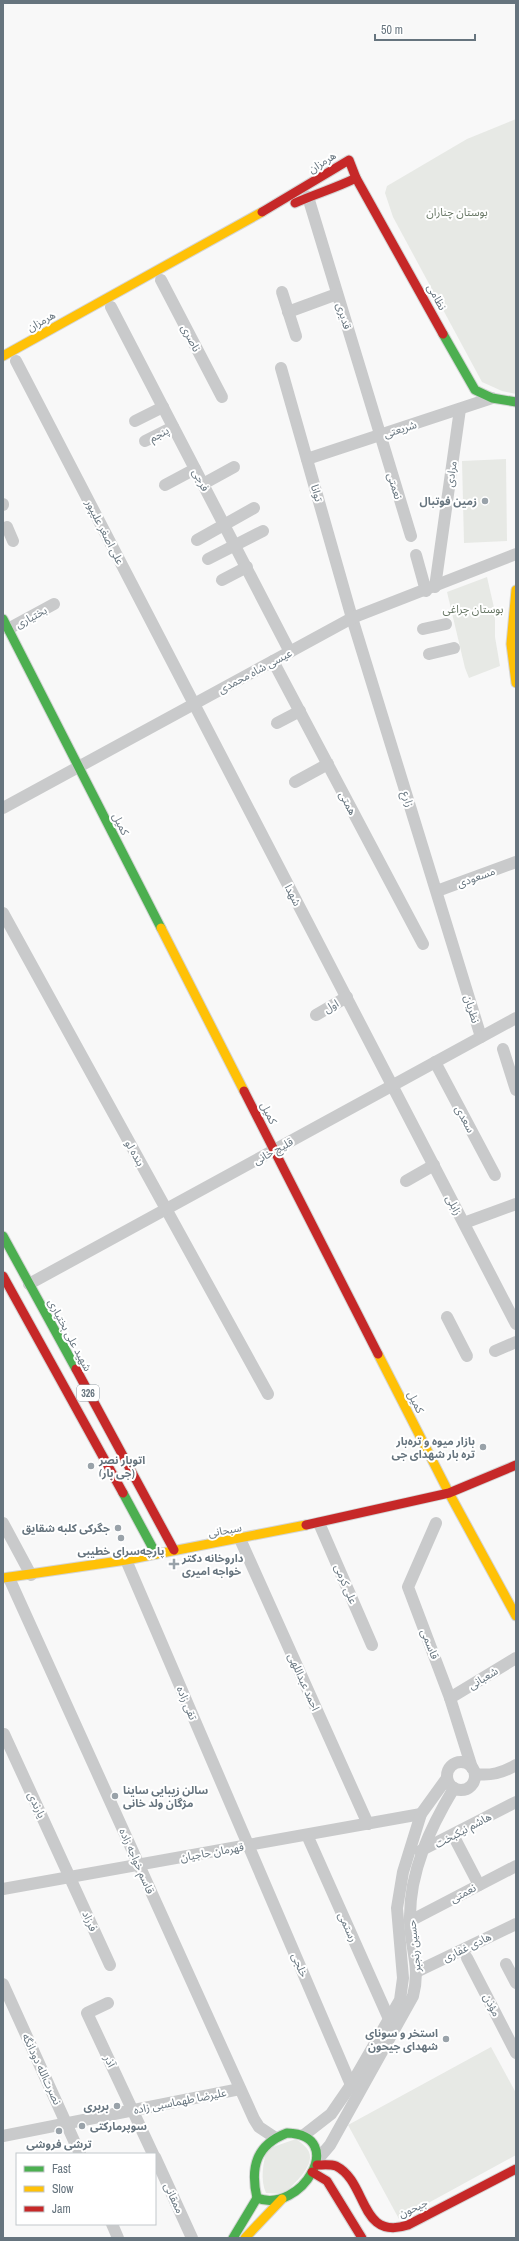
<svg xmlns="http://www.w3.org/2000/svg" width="519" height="2241" viewBox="0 0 519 2241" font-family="'Archivo Narrow','Noto Sans Arabic',sans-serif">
	<rect width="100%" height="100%" fill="#f8f8f8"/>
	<g fill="#e7e9e5">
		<polygon points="516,119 516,394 502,391 482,382 393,217 385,193 387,186 467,139"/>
		<polygon points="506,459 507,541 464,543 462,461"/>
		<polygon points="487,577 495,612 495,637 500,666 469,678 465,668 447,592"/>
		<polygon points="491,2047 516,2093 516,2155 399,2219 348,2125"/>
		<path d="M296,2139C300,2142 307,2147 309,2152C315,2167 293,2184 284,2194L266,2193C260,2180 263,2163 267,2149Z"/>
	</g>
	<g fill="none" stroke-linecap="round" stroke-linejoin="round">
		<defs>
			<g id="fast">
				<polyline points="443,334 475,390 492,398 516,402"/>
				<polyline points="3,619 161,928"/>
				<polyline points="3,1236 76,1369"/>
				<polyline points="123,1493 156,1554"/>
				<path d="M287,2133C349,2135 301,2215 257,2198C250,2167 256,2145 287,2133Z"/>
				<polyline points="233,2238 257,2198"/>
			</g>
			<g id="slow">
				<polyline points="3,356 262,212"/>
				<polyline points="516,590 511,644 516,683"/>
				<polyline points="161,928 244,1091"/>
				<polyline points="378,1354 449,1493 516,1616"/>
				<polyline points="3,1578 126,1560 306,1525"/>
				<polyline points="245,2238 282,2199"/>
			</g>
			<g id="jam">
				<path d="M295,203C315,194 336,188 356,178"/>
				<polyline points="262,212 349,160 356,178 443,334"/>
				<polyline points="244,1091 378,1354"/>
				<polyline points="3,1276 123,1493"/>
				<polyline points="76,1369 174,1550"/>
				<polyline points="306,1525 449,1493 516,1465"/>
				<path d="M317,2165C323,2165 330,2164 336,2166C368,2182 359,2241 408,2225L516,2169"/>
				<polyline points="312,2172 327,2181 362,2238"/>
			</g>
		</defs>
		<use href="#fast" stroke="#d4d5d5" stroke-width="11"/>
		<use href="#slow" stroke="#d4d5d5" stroke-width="11"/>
		<use href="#jam" stroke="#d4d5d5" stroke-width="11"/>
		<g stroke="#c9cacb" stroke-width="12">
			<polyline points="308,197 411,536"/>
			<polyline points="161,280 222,397"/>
			<polyline points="282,292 296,336"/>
			<polyline points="111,307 290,652"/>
			<polyline points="288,312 337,294"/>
			<polyline points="16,361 516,1324"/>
			<polyline points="281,368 352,618 481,1037"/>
			<polyline points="135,421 163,407"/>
			<polyline points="145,441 173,427"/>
			<polyline points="307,459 492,398"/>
			<polyline points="203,484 234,467"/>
			<polyline points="165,485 195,469"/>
			<polyline points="3,504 3,505"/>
			<polyline points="3,529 7,527 13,541"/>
			<polyline points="197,540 254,508"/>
			<polyline points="416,555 426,591"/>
			<polyline points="208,559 263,531"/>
			<polyline points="222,580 247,567"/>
			<polyline points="435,587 460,409"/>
			<polyline points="8,629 54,604"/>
			<polyline points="423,629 446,624"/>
			<polyline points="429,654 454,648"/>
			<polyline points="273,661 423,944"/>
			<polyline points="277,723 300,711"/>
			<polyline points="295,782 328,764"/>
			<polyline points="3,808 352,618 516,554"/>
			<polyline points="437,891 516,862"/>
			<polyline points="3,913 268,1394"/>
			<polyline points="316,1015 347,997"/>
			<polyline points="503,1049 516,1090"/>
			<polyline points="435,1062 495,1175"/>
			<polyline points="406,1181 434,1165"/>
			<polyline points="464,1223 516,1204"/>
			<polyline points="29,1284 516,1018"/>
			<polyline points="447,1317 467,1356"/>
			<polyline points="495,1351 516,1342"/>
			<polyline points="3,1523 31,1575"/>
			<polyline points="319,1523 372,1645"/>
			<polyline points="436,1523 408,1587 450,1698 472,1768"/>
			<polyline points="240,1539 368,1824"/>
			<polyline points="126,1560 351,2085"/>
			<polyline points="9,1578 254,2119 259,2127 274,2137"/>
			<polyline points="450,1698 516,1658"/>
			<polyline points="4,1734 110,1965"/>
			<circle cx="461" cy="1776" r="14"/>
			<path d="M475,1774C491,1776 502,1773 516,1765"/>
			<polyline points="307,1835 389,2019"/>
			<polyline points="453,1835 479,1885"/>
			<polyline points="420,1851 516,1802"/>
			<polyline points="3,1889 421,1814"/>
			<polyline points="410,1921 516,1866"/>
			<polyline points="467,1958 516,2053"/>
			<polyline points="506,1964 516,1983"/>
			<polyline points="418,1971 516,1924"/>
			<polyline points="3,1984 80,2154"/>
			<polyline points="108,2003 87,2013 153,2154"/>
			<polyline points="304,2135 331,2114 351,2085 400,2000 403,1978 397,1908 403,1872 421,1814 447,1778"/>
			<polyline points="3,2136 240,2089"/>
			<polyline points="155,2157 192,2238"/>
			<path d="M318,2159L330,2145L413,1996C421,1965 410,1949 410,1920C409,1872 430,1828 454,1788"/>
			<polyline points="112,2224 118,2238"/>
		</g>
		<use href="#fast" stroke="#4caf50" stroke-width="9"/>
		<use href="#slow" stroke="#ffc107" stroke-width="9"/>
		<use href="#jam" stroke="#c62828" stroke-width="9"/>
	</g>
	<g fill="#99a2a9" stroke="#fff" stroke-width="1.5">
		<circle cx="485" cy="501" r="4"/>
		<circle cx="483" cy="1447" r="4"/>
		<circle cx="91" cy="1466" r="4"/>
		<circle cx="118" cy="1528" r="4"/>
		<circle cx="121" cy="1538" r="4"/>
		<path d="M172 1558h4v4h4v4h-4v4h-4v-4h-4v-4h4z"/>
		<circle cx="115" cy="1796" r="4"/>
		<circle cx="446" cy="2039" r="4"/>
		<circle cx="117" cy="2106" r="4"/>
		<circle cx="82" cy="2126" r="4"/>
		<circle cx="59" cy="2131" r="4"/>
	</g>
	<g text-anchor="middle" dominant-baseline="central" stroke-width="4" stroke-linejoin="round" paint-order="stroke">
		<rect fill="#fff" stroke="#949ea5" stroke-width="1" x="77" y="1385" width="22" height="16" rx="3"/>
		<g font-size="10" font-weight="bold" fill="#66747e">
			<text x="88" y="1393">326</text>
		</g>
		<g font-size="11" fill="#66747e" stroke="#fff">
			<text transform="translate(322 162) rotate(-32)">هرمزان</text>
			<text transform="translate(437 297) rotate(61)">نظامی</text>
			<text transform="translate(344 316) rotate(73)">قدیری</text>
			<text transform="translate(41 321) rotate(-29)">هرمزان</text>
			<text transform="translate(191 338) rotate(62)">ناصری</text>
			<text transform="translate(400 429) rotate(-18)">شریعتی</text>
			<text transform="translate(159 434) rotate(-28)">پنجم</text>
			<text transform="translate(451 474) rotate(-82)">مرادی</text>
			<text transform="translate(201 480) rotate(63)">فرجی</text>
			<text transform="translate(395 486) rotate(73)">نعمتی</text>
			<text transform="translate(317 493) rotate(74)">توانا</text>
			<text transform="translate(105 532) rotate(63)">علی اصغر علیپور</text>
			<text transform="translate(31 617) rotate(-28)">بختیاری</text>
			<text transform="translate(255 671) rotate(-28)">عیسی شاه محمدی</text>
			<text transform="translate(408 799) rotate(73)">زارع</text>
			<text transform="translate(348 803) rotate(62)">همتی</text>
			<text transform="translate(121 824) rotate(63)">کمیل</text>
			<text transform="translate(476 877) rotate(-20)">مسعودی</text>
			<text transform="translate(293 895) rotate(63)">شهدا</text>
			<text transform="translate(331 1006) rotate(-30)">اول</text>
			<text transform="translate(472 1009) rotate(73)">نظریان</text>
			<text transform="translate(269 1113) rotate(63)">کمیل</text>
			<text transform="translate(465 1119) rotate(62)">سعدی</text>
			<text transform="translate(273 1151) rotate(-29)">قلیچ خانی</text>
			<text transform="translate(135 1153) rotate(61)">بنده لو</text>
			<text transform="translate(454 1205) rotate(62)">زابلی</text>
			<text transform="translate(70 1335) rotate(62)">شهید علی بختیاری</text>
			<text transform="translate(416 1402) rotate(63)">کمیل</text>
			<text transform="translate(225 1530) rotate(-10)">سبحانی</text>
			<text transform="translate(346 1584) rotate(67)">علی کرمی</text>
			<text transform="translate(430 1644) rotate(68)">قاسمی</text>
			<text transform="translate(483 1678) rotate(-31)">شعبانی</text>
			<text transform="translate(304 1682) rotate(66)">احمد عبداللهی</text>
			<text transform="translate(187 1703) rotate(67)">تقی زاده</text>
			<text transform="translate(37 1805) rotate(65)">یارندی</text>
			<text transform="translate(463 1830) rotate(-28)">هاشم نیکبخت</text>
			<text transform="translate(212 1852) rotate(-10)">قهرمان حاجیان</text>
			<text transform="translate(137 1861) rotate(66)">قاسم خواجه زاده</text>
			<text transform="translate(463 1893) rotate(-28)">نعمتی</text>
			<text transform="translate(90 1921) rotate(66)">فرزاد</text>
			<text transform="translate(348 1927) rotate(66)">رستمی</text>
			<text transform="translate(414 1946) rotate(-96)">حسین رنجبر</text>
			<text transform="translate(467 1947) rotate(-26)">هادی غفاری</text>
			<text transform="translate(300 1965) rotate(67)">خلجی</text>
			<text transform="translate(492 2005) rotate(63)">مؤذن</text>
			<text transform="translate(110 2061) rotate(64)">آذر</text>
			<text transform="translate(42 2069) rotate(65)">نصرت‌الله دودانگه</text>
			<text transform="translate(180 2101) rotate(-11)">علیرضا طهماسبی زاده</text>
			<text transform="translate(174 2198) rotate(65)">ممقانی</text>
			<text transform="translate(413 2208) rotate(-24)">جیحون</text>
		</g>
		<g font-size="11" fill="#687765" stroke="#fff">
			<text x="457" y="212">بوستان چناران</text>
			<text x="473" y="609">بوستان چراغی</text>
		</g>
		<g font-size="11" font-weight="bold" fill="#66747e" stroke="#fff" text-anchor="end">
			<text x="477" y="501">زمین فوتبال</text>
			<text x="475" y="1441">بازار میوه و تره‌بار<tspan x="475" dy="13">تره بار شهدای جی</tspan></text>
			<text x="99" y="1460" text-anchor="start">اتوبار نصر<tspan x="99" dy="13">(جی بار)</tspan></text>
			<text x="110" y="1528">جگرکی کلبه شقایق</text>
			<text x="121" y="1551" text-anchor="middle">پارچه‌سرای خطیبی</text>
			<text x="182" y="1558" text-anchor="start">داروخانه دکتر<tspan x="182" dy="13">خواجه امیری</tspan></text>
			<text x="123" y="1790" text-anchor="start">سالن زیبایی ساینا<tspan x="123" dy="13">مژگان ولد خانی</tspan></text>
			<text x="438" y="2033">استخر و سونای<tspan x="438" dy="13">شهدای جیحون</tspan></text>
			<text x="109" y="2106">بربری</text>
			<text x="90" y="2126" text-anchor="start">سوپرمارکتی</text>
			<text x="59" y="2144" text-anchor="middle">ترشی فروشی</text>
		</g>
	</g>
	<rect width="519" height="2241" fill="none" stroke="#66747e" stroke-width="8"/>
	<rect x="16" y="2153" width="140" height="72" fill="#ffffff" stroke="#c2c7cb"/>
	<rect x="24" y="2166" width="20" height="6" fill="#4caf50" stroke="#c2c7cb"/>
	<text x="52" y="2173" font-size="12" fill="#66747e">Fast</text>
	<rect x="24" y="2186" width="20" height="6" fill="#ffc107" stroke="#c2c7cb"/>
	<text x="52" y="2193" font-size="12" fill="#66747e">Slow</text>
	<rect x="24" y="2206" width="20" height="6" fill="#c62828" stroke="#c2c7cb"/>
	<text x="52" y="2213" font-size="12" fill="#66747e">Jam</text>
	<path d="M375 34v6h100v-6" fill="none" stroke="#66747e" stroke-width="2"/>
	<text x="381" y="34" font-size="12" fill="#66747e" stroke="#ffffff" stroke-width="3" paint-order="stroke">50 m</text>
</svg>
